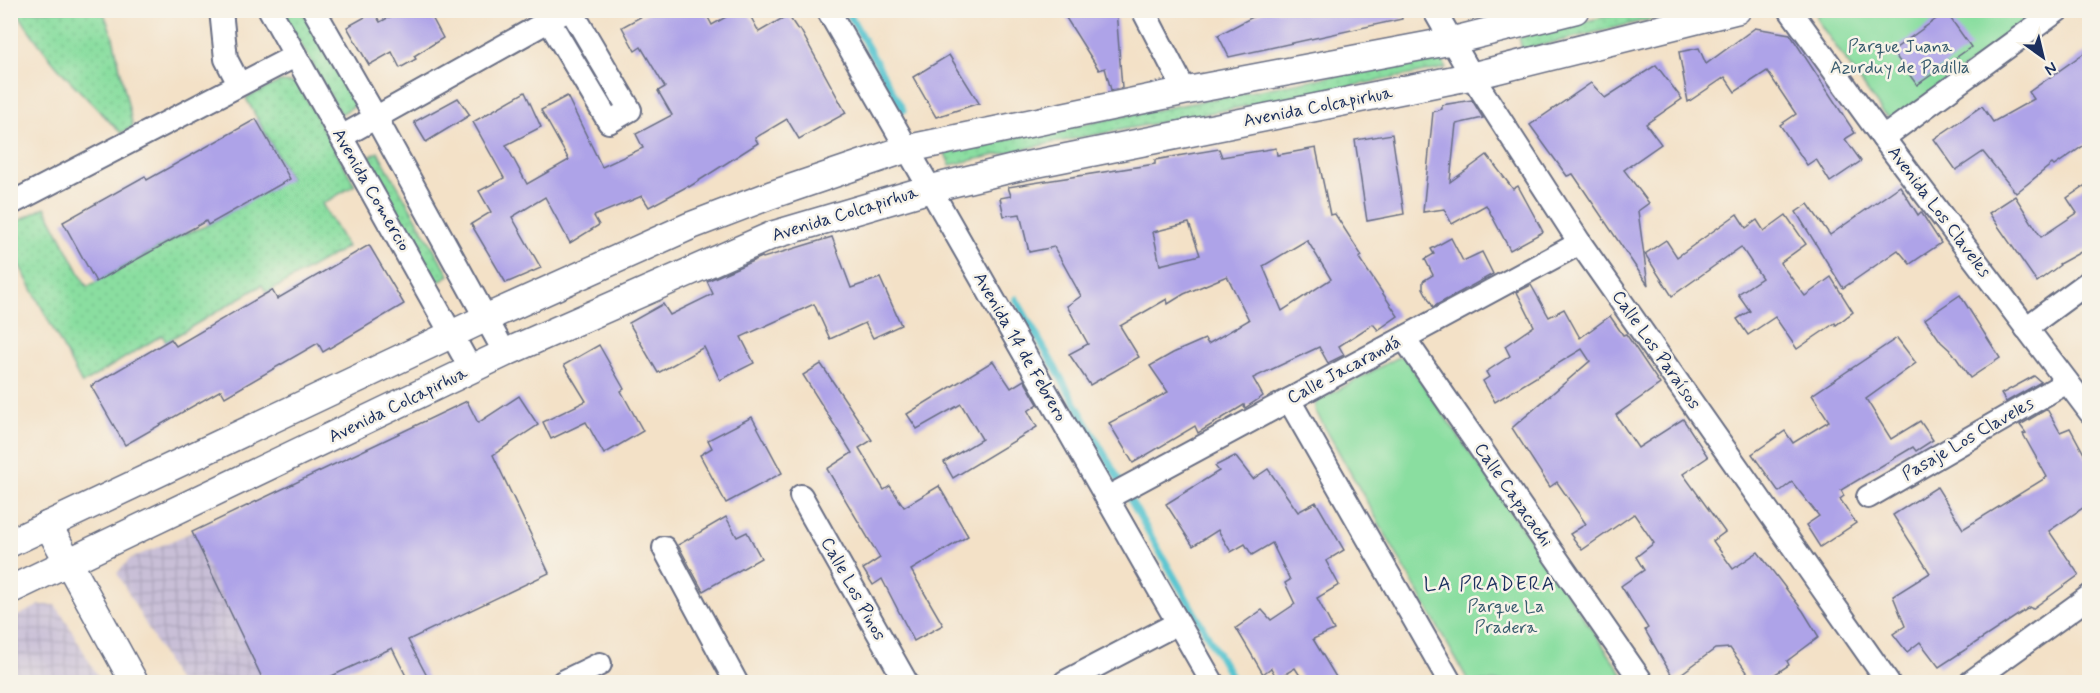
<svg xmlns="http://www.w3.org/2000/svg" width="2100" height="693" viewBox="0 0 2100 693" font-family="Mynerve,sans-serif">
	<defs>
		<pattern id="industrial-grid" width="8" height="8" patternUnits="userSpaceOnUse" patternTransform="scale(1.5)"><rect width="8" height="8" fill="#c9bfd7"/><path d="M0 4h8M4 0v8" fill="none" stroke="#aca4bb"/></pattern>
		<pattern id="grass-dots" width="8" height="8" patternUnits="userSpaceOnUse" patternTransform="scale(1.5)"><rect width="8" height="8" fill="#8adea0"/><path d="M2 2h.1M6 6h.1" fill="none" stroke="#76bf8c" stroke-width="1.8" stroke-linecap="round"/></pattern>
	</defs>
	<rect width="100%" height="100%" fill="#f7f3e8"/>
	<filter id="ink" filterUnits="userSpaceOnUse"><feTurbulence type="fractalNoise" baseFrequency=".0167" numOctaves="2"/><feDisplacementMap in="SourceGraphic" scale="12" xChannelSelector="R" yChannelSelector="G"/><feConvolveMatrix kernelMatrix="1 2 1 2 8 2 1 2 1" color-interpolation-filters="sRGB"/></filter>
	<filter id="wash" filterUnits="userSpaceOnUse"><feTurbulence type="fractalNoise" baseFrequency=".008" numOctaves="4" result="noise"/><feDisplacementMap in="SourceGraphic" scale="24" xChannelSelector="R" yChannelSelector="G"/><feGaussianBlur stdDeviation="1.35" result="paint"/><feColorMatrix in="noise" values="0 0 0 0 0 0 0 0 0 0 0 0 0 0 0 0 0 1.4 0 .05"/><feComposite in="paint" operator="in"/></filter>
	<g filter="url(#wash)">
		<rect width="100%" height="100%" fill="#f3e1c7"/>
		<g fill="url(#industrial-grid)">
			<polygon points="467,401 549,573 322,682 178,682 117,573 130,559 192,532"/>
			<polygon points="40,605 55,605 64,617 101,682 11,682 11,619"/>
		</g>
		<g fill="url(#grass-dots)" stroke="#52867f" stroke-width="1.5">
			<path d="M17,11H103L113,37L133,127L121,133C83,94 44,58 17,11Z"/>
			<polygon points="282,11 302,11 356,105 341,114"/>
			<polygon points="1629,11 1684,11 1522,50 1519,37"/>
			<polygon points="1441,55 1446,68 1052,143 950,165 944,151"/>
			<polygon points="279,82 297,83 355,185 322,204 347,247 267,293 262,285 166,342 162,335 82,384 11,249 11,225 45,207 87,287 178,237 208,225 290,178 246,98"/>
			<polygon points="378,152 449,275 435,284 364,160"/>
		</g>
		<g fill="#8adea0" stroke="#52867f" stroke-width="1.5">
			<polygon points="1817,10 2044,11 1897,116 1890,117 1883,113 1817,20"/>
			<polygon points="1403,357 1406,360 1628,682 1469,682 1315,410 1315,405 1318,401 1396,358"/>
		</g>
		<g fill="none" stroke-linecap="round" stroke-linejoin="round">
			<g stroke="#58c5d0" stroke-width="7">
				<polyline points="847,10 903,110"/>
				<polyline points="1016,299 1234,682"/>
			</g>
		</g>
		<g id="blocks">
			<g fill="#aea3e8" fill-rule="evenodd">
				<polygon points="403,10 428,10 443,38 414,56 416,59 400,68 392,52 369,65 347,27 374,12 380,22"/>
				<polygon points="653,10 704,10 712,25 738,10 747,10 759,32 788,15 798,30 800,29 846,113 799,139 787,119 755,138 758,143 689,187 688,186 649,207 642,196 594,216 599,225 570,243 545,197 512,217 541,268 506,283 471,224 491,212 479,191 504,178 473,122 525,92 541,127 506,145 527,184 569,160 541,110 567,96 602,167 643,148 636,134 672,115 658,91 665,87 641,47 635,51 622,27"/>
				<polygon points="1061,10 1116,10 1122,88 1111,90 1105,68 1099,70"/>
				<polygon points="1266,10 1401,10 1402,19 1229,57 1218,35"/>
				<polygon points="1946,12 1971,47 1917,85 1892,51"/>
				<polygon points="1755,28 1790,34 1855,133 1845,139 1861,161 1830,182 1816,159 1807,165 1780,125 1796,114 1767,71 1735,92 1725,77 1688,102 1679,52 1699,48 1706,64"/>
				<polygon points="2090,49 2090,141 2054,166 2052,164 2016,193 1983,152 1956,170 1934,139 1982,106 1993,122 2034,99 2029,92"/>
				<polygon points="949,55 979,103 936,117 913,77"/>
				<polygon points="1656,65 1682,99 1646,124 1661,144 1624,170 1649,203 1638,211 1648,285 1573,174 1567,176 1530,125 1591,83 1605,98"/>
				<polygon points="458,98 470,115 426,142 414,122"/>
				<polygon points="1472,100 1483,118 1456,124 1450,182 1487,155 1513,189 1518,186 1543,232 1510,250 1486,205 1452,224 1444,209 1423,212 1433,112 1442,109 1442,105"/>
				<polygon points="256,119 290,179 208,225 206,221 96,282 63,222 145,176 147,180"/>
				<polygon points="1392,134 1404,214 1367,221 1355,140"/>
				<path d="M1276,148L1277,155L1316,148L1330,215L1335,214L1362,256L1359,258L1398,316L1378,330L1373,324L1339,346L1344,355L1328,363L1319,347L1253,378L1263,396L1245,408L1244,405L1198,433L1195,426L1133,463L1109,423L1168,392L1150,366L1173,353L1205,339L1208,344L1249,320L1227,276L1184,294L1168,304L1167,299L1120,326L1139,357L1090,385L1069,354L1088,344L1067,306L1081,296L1054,247L1029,252L1020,214L1004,216L1000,198L1011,196L1008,187L1155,164V160L1183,155L1219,149L1222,157ZM1189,223L1200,255L1160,265L1153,232ZM1307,240L1331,279L1282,311L1263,266Z"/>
				<polygon points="2090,182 2090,247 2059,264 2060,265 2037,282 1989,213 2015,196 2041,237 2077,213 2067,198"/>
				<polygon points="1900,186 1918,215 1921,212 1941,243 1910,264 1898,250 1843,288 1796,212 1808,204 1830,235"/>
				<polygon points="1737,214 1746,228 1757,220 1764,231 1786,215 1806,244 1780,263 1805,296 1831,277 1853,312 1836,325 1835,323 1797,349 1775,317 1748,335 1737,319 1750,311 1738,294 1762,278 1741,247 1672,296 1645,254 1666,240 1677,257"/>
				<polygon points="832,237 851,288 880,278 901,325 873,338 865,323 830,339 814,304 741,337 754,363 720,380 704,347 658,373 629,323 663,304 670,315 713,294 707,281 762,257 763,258"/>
				<polygon points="1451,238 1463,261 1482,252 1493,274 1433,307 1423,288 1423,281 1433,275 1425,259 1434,254 1431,249"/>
				<polygon points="369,245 404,304 323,352 318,343 225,397 221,390 125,445 91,386 171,339 176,346 272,290 277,299"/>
				<polygon points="1531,285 1549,317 1564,309 1580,338 1610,316 1623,335 1626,334 1660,384 1616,415 1638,448 1683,419 1708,457 1683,474 1725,532 1713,541 1733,569 1758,552 1803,611 1819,637 1787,661 1789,665 1763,682 1754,682 1730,648 1715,649 1674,679 1645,630 1648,628 1621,586 1644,570 1636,557 1654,543 1634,514 1582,550 1570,534 1586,524 1557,482 1550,487 1512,428 1590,361 1582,349 1495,402 1483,381 1489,377 1486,372 1510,356 1505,346 1534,326 1517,292"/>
				<polygon points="1960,295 2000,358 1970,378 1953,353 1941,342 1925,319"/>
				<polygon points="1897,338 1916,363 1866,399 1891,439 1920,421 1933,440 1916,451 1913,447 1841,490 1844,496 1840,499 1856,523 1820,547 1806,525 1819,516 1792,482 1779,492 1752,454 1785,431 1793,443 1829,421 1812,395"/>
				<polygon points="599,345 624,389 621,391 643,431 604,454 586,422 551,439 543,422 586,401 564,365"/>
				<polygon points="993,361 1011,388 1024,380 1038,404 1028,411 1037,427 953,478 944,462 982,439 961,404 917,429 907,414"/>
				<polygon points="821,364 872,440 859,448 884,490 890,486 904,507 939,486 968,536 911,570 943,625 914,641 882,579 873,585 863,569 880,558 827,469 852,453 803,375"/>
				<polygon points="2034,376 2041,382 2006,402 2001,394"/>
				<polygon points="519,396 538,425 493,455 549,573 408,640 430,682 409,682 392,648 319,682 264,682 192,532 467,401 478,423"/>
				<polygon points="2047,409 2060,432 2070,428 2090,465 2090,503 2049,531 2079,575 2032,609 2030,607 1939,667 1920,642 1907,652 1893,634 1905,626 1893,596 1930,573 1893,515 1937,487 1963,529 2047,477 2023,434 2026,433 2020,425"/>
				<polygon points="752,417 782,473 726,503 700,455 712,448 708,440"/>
				<polygon points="1235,456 1253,479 1268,469 1298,512 1316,502 1344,550 1326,561 1339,585 1317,598 1334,630 1313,639 1339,682 1304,682 1295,668 1277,679 1271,668 1263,674 1236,628 1262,610 1271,620 1295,604 1285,583 1290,580 1272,543 1252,555 1245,544 1231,552 1218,530 1193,546 1166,504 1219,471 1215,466"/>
				<polygon points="726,517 737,537 747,532 761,558 703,591 678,545"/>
			</g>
		</g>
	</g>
	<g filter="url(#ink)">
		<use href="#blocks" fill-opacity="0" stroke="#676d83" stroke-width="1.5"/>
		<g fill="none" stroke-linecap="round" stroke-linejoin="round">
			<defs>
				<g id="minor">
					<polyline points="221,10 226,59 239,84"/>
					<polyline points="270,10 471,369"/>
					<polyline points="314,10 376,118 505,353"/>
					<polyline points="828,10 1212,682"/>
					<polyline points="1143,10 1185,91"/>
					<polyline points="1434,10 1472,76 1580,243 1888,682"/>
					<polyline points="1790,10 1883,138 2090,412"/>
					<polyline points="549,21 609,122 630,110 571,10"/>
					<polyline points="341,137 568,10"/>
					<polyline points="1883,138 2058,10"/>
					<polyline points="10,204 295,56"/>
					<polyline points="2026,328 2090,281"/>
					<polyline points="1404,338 1642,682"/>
					<polyline points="1289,400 1450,682"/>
					<polyline points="801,496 906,682"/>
					<polyline points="1868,497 2067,382"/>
					<polyline points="1107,498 1580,243"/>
					<polyline points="664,548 736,682"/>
					<polyline points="563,682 600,664"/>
					<polyline points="1065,682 1178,623"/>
					<polyline points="1971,682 2090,596"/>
				</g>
				<g id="major">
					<polyline points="48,525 134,682"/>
					<polyline points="10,543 486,318 690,226 771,195 906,149 1185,91 1451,41 1575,10"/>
					<polyline points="10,590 505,353 773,235 929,189 1019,167 1472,76 1737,10"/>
				</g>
			</defs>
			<use href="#minor" stroke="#676d83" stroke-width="26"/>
			<use href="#major" stroke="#676d83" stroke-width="30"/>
			<use href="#minor" stroke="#fff" stroke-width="22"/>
			<use href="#major" stroke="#fff" stroke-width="27"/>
		</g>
	</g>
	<g text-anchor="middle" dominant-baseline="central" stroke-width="5" stroke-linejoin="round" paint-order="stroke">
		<g font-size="18" fill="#375b6e" stroke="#f7f3e8">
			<text x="1900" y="47">Parque Juana<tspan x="1900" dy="21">Azurduy de Padilla</tspan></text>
			<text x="1506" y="607">Parque La<tspan x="1506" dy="21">Pradera</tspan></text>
		</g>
		<g font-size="18" fill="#1b2f5e" stroke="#f7f3e8">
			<text transform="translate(1318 107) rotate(-11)">Avenida Colcapirhua</text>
			<text transform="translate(371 190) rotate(60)">Avenida Comercio</text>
			<text transform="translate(1939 212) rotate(53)">Avenida Los Claveles</text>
			<text transform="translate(845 214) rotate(-17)">Avenida Colcapirhua</text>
			<text transform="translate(1020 347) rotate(60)">Avenida 14 de Febrero</text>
			<text transform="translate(1656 350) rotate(55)">Calle Los Paraísos</text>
			<text transform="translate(1344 370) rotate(-28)">Calle Jacarandá</text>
			<text transform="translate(398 405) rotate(-26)">Avenida Colcapirhua</text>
			<text transform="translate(1968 439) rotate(-30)">Pasaje Los Claveles</text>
			<text transform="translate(1513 495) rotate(55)">Calle Capacachi</text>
			<text transform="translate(853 589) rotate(61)">Calle Los Pinos</text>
		</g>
		<g font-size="20" letter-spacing="1.5" fill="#1b2f5e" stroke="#f7f3e8">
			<text x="1490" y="584">LA PRADERA</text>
		</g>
	</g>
	<rect width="2100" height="693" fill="none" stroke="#f7f3e8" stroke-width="36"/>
	<g transform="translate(2043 57) rotate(146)" stroke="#f7f3e8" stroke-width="4.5" paint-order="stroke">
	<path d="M0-4.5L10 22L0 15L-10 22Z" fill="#1b2f5e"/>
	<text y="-9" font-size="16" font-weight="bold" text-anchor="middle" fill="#1b2f5e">N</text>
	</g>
</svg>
